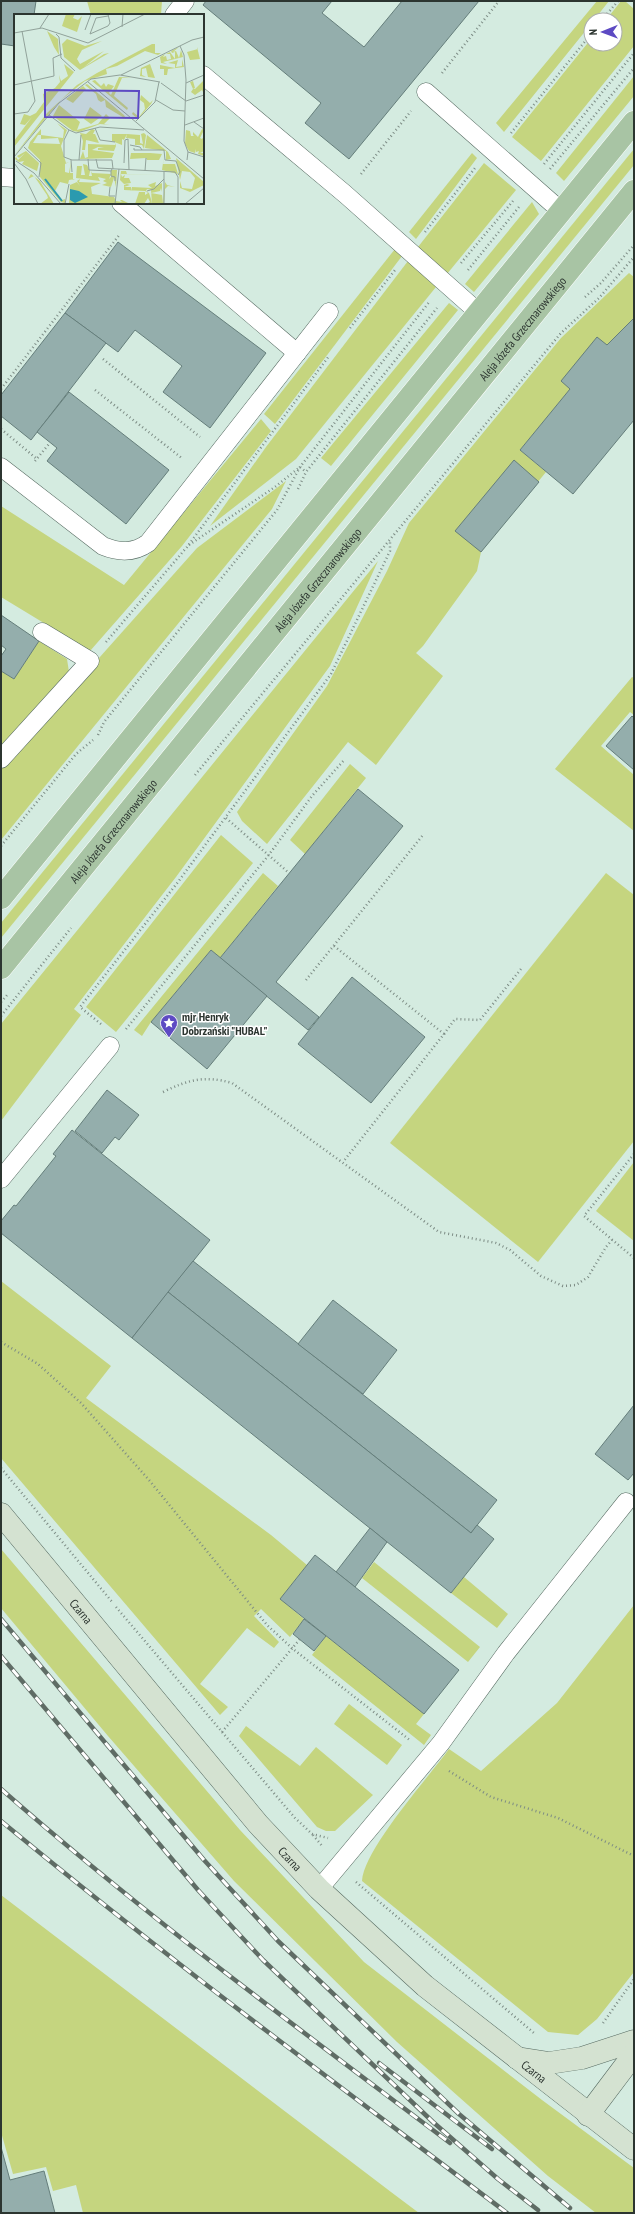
<svg xmlns="http://www.w3.org/2000/svg" width="635" height="2214" viewBox="0 0 635 2214" font-family="'PT Sans Narrow',sans-serif">
	<rect width="100%" height="100%" fill="#d4ebe0"/>
	<g fill="#c5d57f">
		<polygon points="87,1 162,1 161,15 91,15"/>
		<polygon points="597,1 609,1 594,20 591,20 591,24 504,132 496,123"/>
		<polygon points="621,1 625,1 634,9 634,46 541,161 512,137 591,39 591,44 615,44 615,20 606,20"/>
		<polygon points="634,76 634,96 564,181 556,173"/>
		<polygon points="634,149 634,165 1,938 1,923"/>
		<polygon points="472,153 477,158 416,239 409,232"/>
		<polygon points="484,163 516,190 447,274 418,247"/>
		<polygon points="532,202 539,214 474,292 465,284"/>
		<polygon points="395,249 402,256 275,424 264,414"/>
		<polygon points="408,261 436,287 296,459 210,526 266,447"/>
		<polygon points="629,273 634,277 634,318 607,345 520,450 546,472 481,552 477,571 470,581 423,646 416,653 443,676 376,765 348,742 267,844 242,821 237,812 327,686 387,571 409,523 561,338"/>
		<polygon points="449,303 458,310 331,466 321,458"/>
		<polygon points="261,419 271,431 182,546 90,651 1,597 1,506 124,585"/>
		<polygon points="286,481 272,509 1,840 1,768 197,548"/>
		<polygon points="378,561 330,666 176,877 74,1009 81,1015 1,1121 1,1024"/>
		<polygon points="39,641 67,659 69,672 1,749 1,671 14,679"/>
		<polygon points="632,677 634,678 634,715 630,712 601,746 634,775 634,831 555,769"/>
		<polygon points="350,764 366,778 305,854 290,840"/>
		<polygon points="221,835 253,863 116,1032 86,1007"/>
		<polygon points="263,873 278,886 220,958 211,950 151,1022 142,1036 134,1030"/>
		<polygon points="606,873 634,895 634,1141 538,1262 390,1143"/>
		<polygon points="634,1162 634,1241 596,1211"/>
		<polygon points="1,1281 111,1366 86,1398 271,1535 307,1565 280,1599 304,1619 290,1637 261,1609 254,1616 279,1642 274,1648 247,1628 200,1684 228,1707 220,1715 1,1458"/>
		<polygon points="1,1549 240,1830 364,1962 542,2100 634,2168 634,2213 596,2213 548,2176 397,2042 234,1881 108,1736 1,1608"/>
		<polygon points="374,1562 480,1647 468,1662 362,1578"/>
		<polygon points="464,1577 508,1614 497,1628 451,1593"/>
		<path d="M634,1605V1972L597,2019L578,2035L548,2032L362,1881C364,1849 428,1778 449,1749L481,1771L557,1703Z"/>
		<polygon points="326,1636 424,1714 416,1724 431,1735 424,1745 312,1655"/>
		<polygon points="349,1704 402,1745 387,1765 334,1724"/>
		<polygon points="246,1726 300,1766 316,1747 373,1795 335,1831 326,1831 317,1827 239,1736"/>
		<polygon points="1,1895 391,2192 419,2213 83,2213 76,2185 53,2191 46,2167 13,2174 1,2132"/>
	</g>
	<g fill="#94aeac" stroke="#657e7b">
		<polygon points="1,1 36,1 34,15 15,15 15,46 1,44"/>
		<polygon points="206,1 332,1 322,13 364,47 402,1 479,1 349,159 305,123 321,103 203,5"/>
		<polygon points="118,242 266,353 210,428 163,392 182,366 135,330 118,352 65,313"/>
		<polygon points="65,313 106,343 31,440 1,416 1,395"/>
		<polygon points="634,318 634,420 573,494 520,450 570,389 561,381 597,337 607,345"/>
		<polygon points="69,392 169,470 126,524 47,461 57,448 37,432"/>
		<polygon points="514,460 539,482 481,552 455,531"/>
		<polygon points="1,615 39,641 14,679 1,671 1,656 6,649 1,645"/>
		<polygon points="632,716 634,718 634,770 606,746"/>
		<polygon points="358,789 403,826 276,982 319,1017 308,1030 220,958"/>
		<polygon points="211,950 267,996 207,1069 151,1022"/>
		<polygon points="352,977 425,1037 371,1103 298,1044"/>
		<polygon points="107,1090 139,1115 119,1140 115,1137 102,1153 75,1131"/>
		<polygon points="72,1130 210,1240 132,1338 1,1233 1,1221 14,1205 16,1206 56,1156 53,1154"/>
		<polygon points="193,1261 497,1500 471,1533 168,1292"/>
		<polygon points="168,1292 471,1533 477,1525 494,1539 451,1593 132,1338"/>
		<polygon points="333,1300 397,1350 363,1394 298,1344"/>
		<polygon points="634,1405 634,1473 628,1480 595,1454"/>
		<polygon points="370,1528 387,1542 355,1587 336,1572"/>
		<polygon points="315,1555 459,1670 424,1714 280,1599"/>
		<polygon points="304,1619 326,1636 314,1651 293,1634"/>
		<polygon points="1,2147 10,2180 44,2171 55,2213 1,2213"/>
	</g>
	<g fill="none" stroke-linecap="round" stroke-linejoin="round">
		<defs>
			<g id="lane">
				<polyline points="174,15 185,1"/>
				<polyline points="203,75 345,194 478,312"/>
				<polyline points="426,92 561,211"/>
				<polyline points="1,177 15,178"/>
				<polyline points="121,203 297,353"/>
				<path d="M1,467L103,546C120,553 134,553 148,543L329,312"/>
				<polyline points="1,759 90,661 42,632"/>
				<polyline points="1,1179 110,1046"/>
				<polyline points="319,1889 441,1743 506,1653 626,1502"/>
			</g>
			<g id="secondary">
				<path id="s1" d="M1,1514L258,1824L319,1889L425,1986L634,2149"/>
				<polyline points="517,2058 549,2063 582,2058 634,2041"/>
				<polyline points="588,2115 634,2054"/>
			</g>
			<g id="primary">
				<polyline points="1,898 634,122"/>
				<path id="s2" d="M1,968L634,191"/>
			</g>
		</defs>
		<use href="#lane" stroke="#566a61" stroke-width="19"/>
		<use href="#secondary" stroke="#566a61" stroke-width="23"/>
		<use href="#primary" stroke="#fff" stroke-width="23"/>
		<g stroke="#7d8c85" stroke-width="2.5" stroke-dasharray="1 3" stroke-linecap="butt">
			<polyline points="602,20 618,1"/>
			<polyline points="442,73 499,1"/>
			<polyline points="511,133 591,34"/>
			<polyline points="544,164 634,53"/>
			<polyline points="550,169 634,68"/>
			<polyline points="361,174 411,111"/>
			<polyline points="425,232 475,168"/>
			<polyline points="461,263 513,201"/>
			<polyline points="468,270 519,207"/>
			<polyline points="585,297 601,283 634,245"/>
			<polyline points="350,328 395,270"/>
			<polyline points="103,359 200,437"/>
			<polyline points="1,389 120,234"/>
			<polyline points="95,390 183,459"/>
			<polyline points="1,429 37,459"/>
			<polyline points="35,461 49,444"/>
			<polyline points="298,489 306,472 437,308"/>
			<polyline points="189,545 275,487 300,467 306,472"/>
			<polyline points="106,642 187,547 329,356"/>
			<polyline points="98,735 104,722 277,510 300,467 430,301"/>
			<polyline points="195,775 561,333 599,298 634,257"/>
			<polyline points="226,818 289,873"/>
			<polyline points="1,846 76,754 93,740"/>
			<polyline points="334,946 444,1034 343,1162"/>
			<polyline points="306,980 423,835"/>
			<polyline points="1,1002 8,994"/>
			<polyline points="1,1016 71,928"/>
			<polyline points="101,1024 80,1007 178,882 331,674 390,551 390,540"/>
			<polyline points="126,1029 268,856 312,796 345,759"/>
			<polyline points="444,1034 455,1019 480,1020 521,969"/>
			<path d="M163,1092C188,1080 204,1075 232,1083L439,1232L496,1243L510,1250L541,1276L563,1286L576,1285L588,1277L606,1247L612,1240"/>
			<polyline points="634,1154 584,1216 634,1258"/>
			<polyline points="1,1342 38,1364 81,1403 149,1480 267,1625 293,1649 411,1741"/>
			<polyline points="1,1468 113,1603"/>
			<polyline points="116,1607 295,1818 312,1834 328,1838"/>
			<polyline points="222,1732 300,1639"/>
			<polyline points="449,1771 491,1797 558,1818 634,1856"/>
			<polyline points="313,1835 323,1847"/>
			<polyline points="356,1882 534,2033"/>
			<polyline points="603,2023 634,1979"/>
		</g>
		<use href="#lane" stroke="#fff" stroke-width="18"/>
		<use href="#secondary" stroke="#d4e2d1" stroke-width="22"/>
		<use href="#primary" stroke="#a8c4a4" stroke-width="22"/>
		<defs>
			<g id="rail">
				<polyline points="1,1619 204,1860 278,1941 459,2114 570,2208"/>
				<polyline points="1,1656 198,1890 263,1960 433,2122 498,2179 538,2210"/>
				<path d="M1,1789C144,1915 298,2028 450,2143"/>
				<path d="M1,1821C165,1957 337,2084 507,2213"/>
				<polyline points="379,2063 492,2149"/>
			</g>
		</defs>
		<use href="#rail" stroke="#5f6c65" stroke-width="4.5"/>
		<use href="#rail" stroke="#fff" stroke-width="3" stroke-dasharray="9" stroke-linecap="butt"/>
	</g>
	<defs>
		<symbol id="sight-pin" viewBox="-11 -11 22 30"><path d="M0 17L-7.5 6A9.5 9.5 0 1 1 7.5 6Z" fill="#5d4ac3" stroke="#fff"/><path d="M0-6L1.8-2.2L6-1.7L2.9 1.2L3.7 5.4L0 3.3L-3.7 5.4L-2.9 1.2L-6-1.7L-1.8-2.2Z" fill="#fff"/></symbol>
	</defs>
	<g fill-rule="evenodd">
		<use href="#sight-pin" x="159" y="1013" width="20" height="27"/>
	</g>
	<g text-anchor="middle" dominant-baseline="central" stroke-width="3" stroke-linejoin="round" paint-order="stroke">
		<g font-size="12" fill="#2c3530" stroke="#fff">
			<text stroke="none"><textPath href="#s2" startOffset="825">Aleja Józefa Grzecznarowskiego</textPath></text>
			<text stroke="none"><textPath href="#s2" startOffset="501">Aleja Józefa Grzecznarowskiego</textPath></text>
			<text stroke="none"><textPath href="#s2" startOffset="177">Aleja Józefa Grzecznarowskiego</textPath></text>
			<text stroke="none"><textPath href="#s1" startOffset="126">Czarna</textPath></text>
			<text stroke="none"><textPath href="#s1" startOffset="450">Czarna</textPath></text>
			<text stroke="none"><textPath href="#s1" startOffset="774">Czarna</textPath></text>
		</g>
		<g font-size="12" font-weight="bold" fill="#2c3530" stroke="#fff" text-anchor="start">
			<text x="182" y="1016">mjr Henryk<tspan x="182" dy="14">Dobrzański "HUBAL"</tspan></text>
		</g>
	</g>
	<g transform="translate(14 14)">
		<rect width="190" height="190" fill="#d4ebe0"/>
		<path d="M52,0H61L59,4L64,6L68,2L63,18L48,12ZM33,17L44,25L45,41L40,33ZM53,25L71,32L88,27L68,36L63,45L66,50L90,37L70,53L90,40L95,39L66,56L50,43L48,30ZM138,30H141V39H147L144,41L131,37L103,52L92,55L93,60L71,67L47,86L0,142L33,99L63,71L83,59ZM165,33L159,38L162,37L165,44L167,36L169,43L149,48L153,50L147,49L146,43L151,40L149,43L152,42L153,46L157,45L156,40H152L156,38L161,45V38L158,39L157,37ZM183,33L186,45L176,46L173,38L184,35ZM168,45L170,53L154,55L153,61H150V55H146V51L161,54V50L154,49L164,46L162,53L168,52ZM50,50L60,58L0,133V127L18,103L11,111L6,110L10,100L16,102L22,99L30,88L29,80L41,74L46,68L45,61L47,67L54,62ZM136,50L141,64L134,63L132,54L128,55V61L132,63L126,62L127,54ZM105,63L118,64H108L100,82L114,94L113,96L78,67L81,66L87,72L90,69L92,73L94,70L100,72L95,79L97,81ZM190,66V80L188,76L181,81L177,78L179,75L176,68L179,67L181,74H179L181,75ZM73,70L110,101L112,105L92,93L91,86L87,88L84,86L82,80L71,71ZM69,72L72,75L59,89L52,85ZM127,81L136,89L139,86L137,90L124,105L118,100L119,98L125,103L131,95L130,89L126,86ZM45,91L66,108L63,116L84,110L92,100L96,104L90,110L96,111L86,110L65,118L59,117L39,102ZM76,93L88,102L77,110L70,105ZM43,109L53,116L47,132L52,149L55,148L51,150V158L55,159L57,147L56,159H59V166L61,165L55,166L54,170L46,168L41,177L48,186L51,185V189L47,188L26,163V146L14,134L16,128L27,115V121L49,124L50,116ZM24,121H27V125L44,124L46,130L19,129ZM78,115L81,116L79,120H81L85,129L72,126L71,136H68L69,127L66,119L72,120ZM188,115L190,116L186,124L188,125L190,122V137L186,139H190V142L184,140L185,137L182,138V135L181,139L175,137L171,130L172,116L176,117L177,122H180L179,121V118L184,123ZM130,119L132,121L130,135L128,131H121V125L112,124L113,120L126,121V129L129,130L127,120ZM98,120H113L110,126L108,125V131L98,127ZM133,121L154,138L157,145L152,146V137L131,134ZM101,129L102,132L100,137L84,136V134H90L84,133L78,136L100,139L98,144L66,145L69,137L71,144L74,143V130L101,131ZM12,137L25,149L23,157L8,150L10,147L5,148L1,145L2,143L4,146L11,139L5,144L3,142ZM117,139H136L148,140L145,146H133L132,144L116,145ZM150,142L149,150H161L164,160L148,156ZM162,144L190,168V171L176,178L166,174V167L168,174L178,175L181,164L176,158L168,157L166,166ZM69,150L73,151L76,157L75,162H78L77,157L78,159L97,160L95,165L97,163V156H103L102,173L100,164L97,173L88,171L93,169L89,167L92,165L84,163L86,167L62,164L63,152H68L67,161H71ZM107,157H112L113,160L148,161L107,160L108,163L111,161L110,164H115L117,169L110,170L106,166ZM17,160L22,164L26,167L40,190H26L34,184L33,181L20,162L14,165ZM66,165L65,168L87,169L77,173L78,180L100,183L102,187L108,188L106,186H108L116,190H55L56,171L63,168L66,172L63,167ZM142,168L141,172L148,169V178L147,174L146,177L137,179L148,181L149,189L151,168L153,171L161,173L154,172L151,175L150,189L161,190H138L137,176L133,175L132,177L135,179L137,185L138,190H132L136,188L134,184L130,190H121L125,178H131V181L134,179L131,177L110,176V171L113,170L116,171L110,173H117L118,177V173L138,174L134,171Z" fill="#c5d57f" fill-rule="evenodd"/>
		<path d="M56,175L65,177L74,183L61,189L56,186Z" fill="#2b9aaf"/>
		<path fill="none" stroke="#2b9aaf" stroke-width="2" d="M31,165L48,187"/>
		<path fill="none" stroke="#91a29a" stroke-width="1" d="M94,0L96,9L94,12L76,20L82,4L94,2M108,13L109,0M26,14L35,0M71,16L77,0M0,19L28,14L74,29L131,0M42,20L45,23L47,44L61,57M166,32L170,41L172,66L170,127L174,138L173,146M107,61L178,26L190,23M74,68L190,165M147,69L172,87L190,81M172,69L190,61M0,71L40,62L39,44L48,40M142,86L159,96L171,97M0,100L14,98L21,87L8,17M35,101L55,116L62,119L86,113L130,116M122,107L141,88L145,68M180,108L190,115M171,111L190,104M81,114L86,126L101,128M55,116L50,126V143L58,146H98L99,155M116,131L126,133L128,136M10,133L27,149L25,163M120,134V136H150L151,146L162,147L166,158L164,161M174,138L190,143M0,143L45,89L77,65L106,61L146,68M74,145L75,156L97,157L98,155M82,145L84,154L161,158L164,163V190M57,146L58,158M65,146L67,121M2,147L20,159L47,190M0,149L12,165L24,190M110,149L111,126L114,125L115,156M97,157V162L101,163V167M131,157L132,144M96,173L95,182H101M133,177L140,175L150,165M150,189V157M51,190L55,170M101,190L105,155M171,190L190,174"/>
		<path fill="#5d4ac3" fill-opacity="0.15" stroke="#5d4ac3" stroke-width="2" d="M31,76L125,77L124,104L31,103Z"/>
		<rect width="190" height="190" fill="none" stroke="#2c3530" stroke-width="2"/>
	</g>
	<rect width="635" height="2214" fill="none" stroke="#2c3530" stroke-width="4"/>
	<g transform="translate(603 32) rotate(269)"><circle r="19" fill="#ffffff" stroke="#abaeac"/>
	<path d="M0-3L7 15L0 10L-7 15Z" fill="#5d4ac3"/>
	<text y="-6" font-size="11" font-weight="bold" text-anchor="middle" fill="#2c3530">N</text>
	</g>
</svg>
